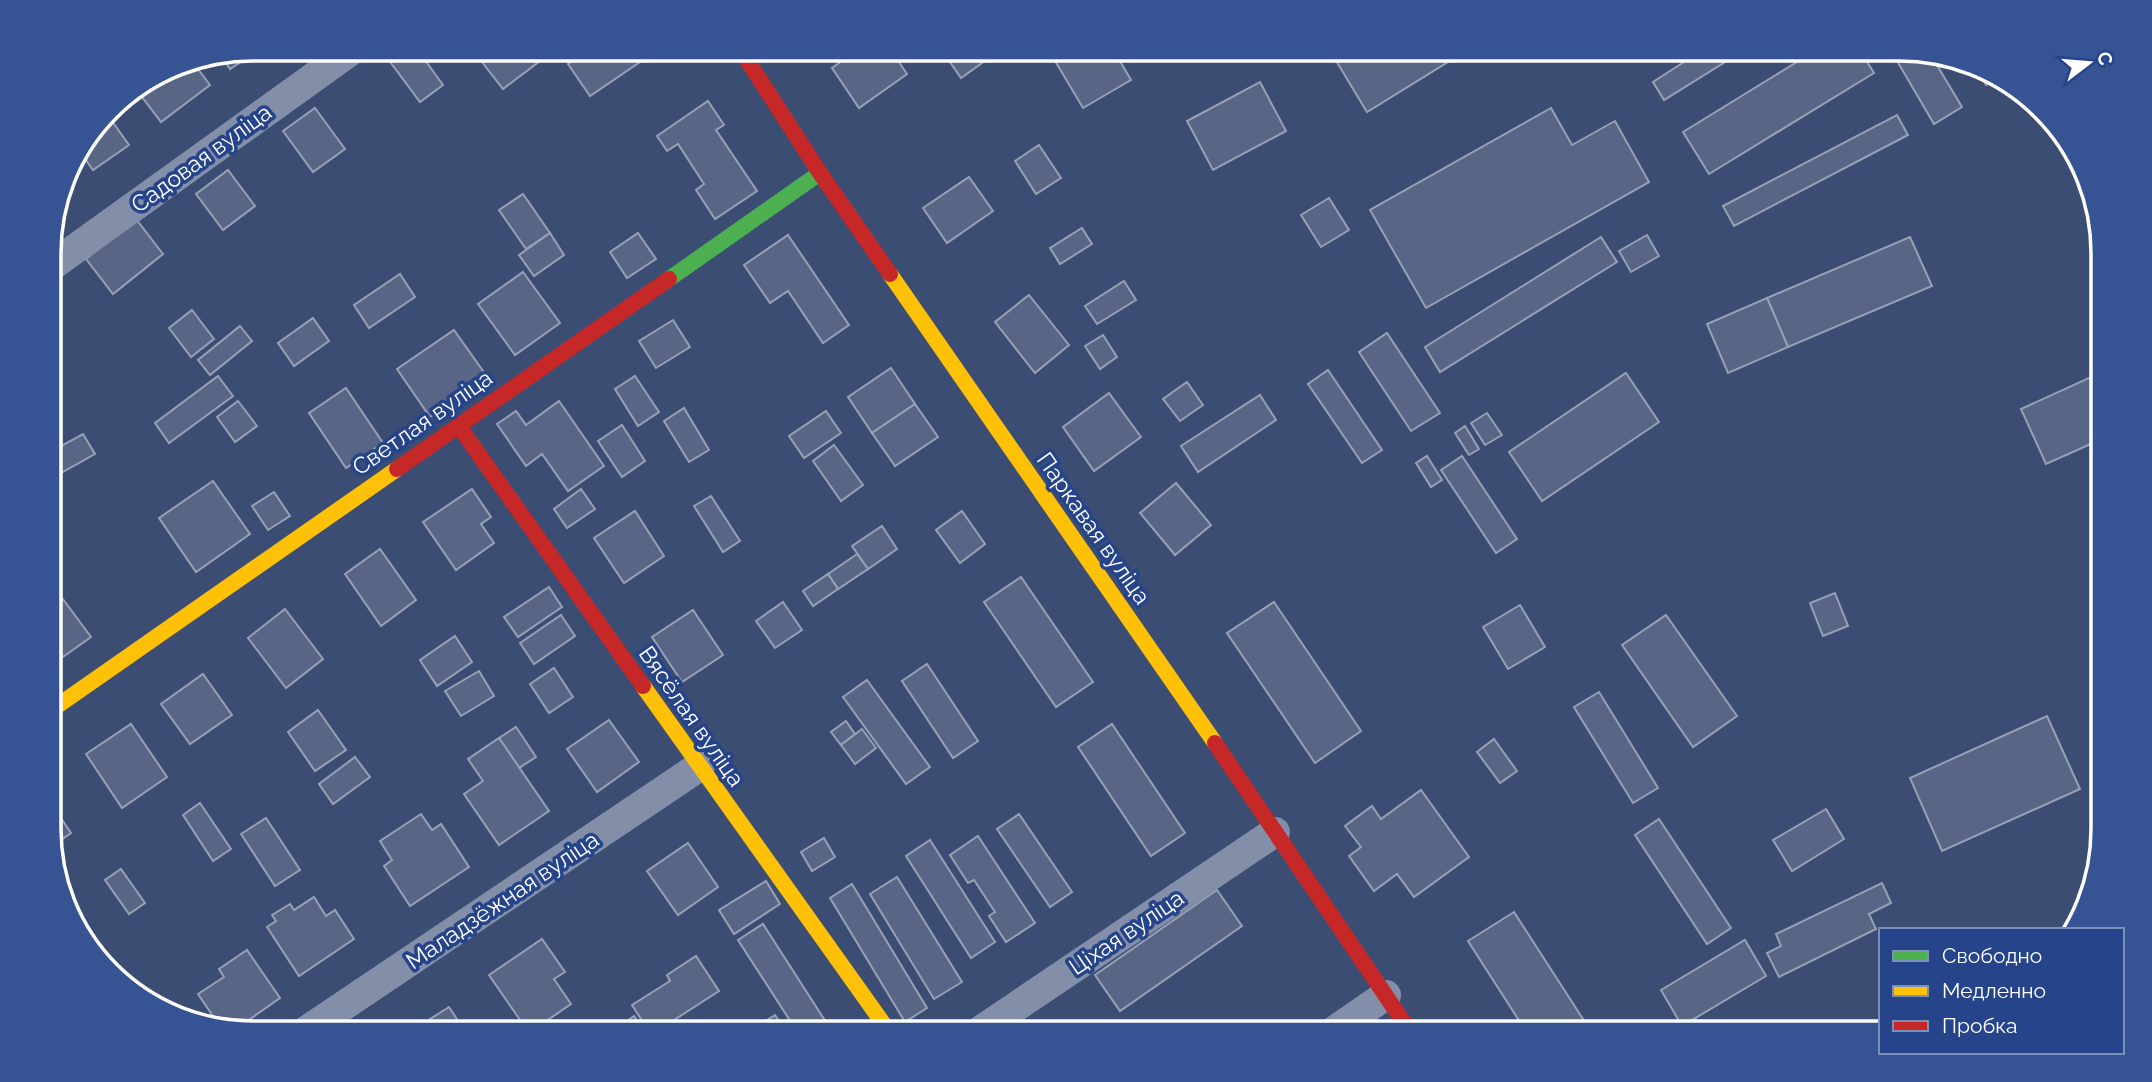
<svg xmlns="http://www.w3.org/2000/svg" width="2152" height="1082" viewBox="0 0 2152 1082" font-family="Raleway,sans-serif">
	<rect width="100%" height="100%" fill="#3c4d73"/>
	<g fill="#586584" stroke="#97a1b6" stroke-width="2">
		<polygon points="253,49 260,49 230,69 221,55"/>
		<polygon points="401,49 417,49 443,85 420,102 388,59"/>
		<polygon points="472,49 531,49 540,61 503,89"/>
		<polygon points="591,49 659,49 590,96 568,64"/>
		<polygon points="859,49 890,49 907,74 859,108 832,68"/>
		<polygon points="941,49 983,49 989,58 961,78"/>
		<polygon points="1048,49 1113,49 1131,80 1083,108"/>
		<polygon points="1329,49 1469,49 1367,112"/>
		<polygon points="1704,49 1746,49 1664,100 1653,82"/>
		<polygon points="1818,49 1859,49 1874,73 1709,174 1683,132"/>
		<polygon points="1890,49 1932,57 1962,107 1934,124"/>
		<polygon points="192,61 210,85 161,122 136,89 175,64"/>
		<polygon points="1976,67 1989,70 1999,78 1986,85"/>
		<polygon points="1260,82 1286,131 1213,170 1187,121"/>
		<polygon points="708,101 724,125 716,130 757,191 715,219 696,190 704,184 678,144 667,151 657,136"/>
		<polygon points="315,108 345,149 313,172 283,131"/>
		<polygon points="1551,108 1572,145 1615,121 1649,182 1426,308 1370,210"/>
		<polygon points="107,114 129,145 93,170 79,150"/>
		<polygon points="1897,115 1908,135 1734,226 1723,206"/>
		<polygon points="1039,145 1061,178 1036,194 1015,161"/>
		<polygon points="228,170 255,206 223,230 196,194"/>
		<polygon points="969,177 993,211 947,243 923,208"/>
		<polygon points="523,194 550,233 526,249 499,210"/>
		<polygon points="1329,198 1349,230 1321,247 1301,215"/>
		<polygon points="136,219 163,254 113,294 86,259"/>
		<polygon points="1082,228 1092,244 1060,264 1050,248"/>
		<polygon points="550,233 564,255 534,276 519,255"/>
		<polygon points="638,233 656,259 627,278 610,252"/>
		<polygon points="788,235 849,325 823,343 788,291 770,303 744,265"/>
		<polygon points="1647,235 1659,256 1631,272 1619,251"/>
		<polygon points="1601,237 1617,262 1440,372 1425,347"/>
		<polygon points="1910,237 1932,286 1788,347 1767,298"/>
		<polygon points="523,272 560,323 515,355 478,304"/>
		<polygon points="400,274 415,297 369,328 354,305"/>
		<polygon points="1124,281 1136,300 1097,324 1085,306"/>
		<polygon points="1029,295 1069,345 1035,373 995,322"/>
		<polygon points="1767,298 1788,347 1728,373 1707,324"/>
		<polygon points="192,310 214,339 191,357 169,328"/>
		<polygon points="313,318 329,341 294,366 278,343"/>
		<polygon points="673,320 690,347 656,368 639,341"/>
		<polygon points="240,326 252,341 210,375 198,360"/>
		<polygon points="454,330 488,378 430,417 397,369"/>
		<polygon points="1387,333 1440,413 1411,431 1359,352"/>
		<polygon points="1103,335 1117,357 1100,369 1085,346"/>
		<polygon points="891,368 915,404 872,433 848,397"/>
		<polygon points="1328,370 1382,450 1362,463 1308,384"/>
		<polygon points="2102,372 2102,439 2046,464 2021,409"/>
		<polygon points="1626,373 1659,422 1542,501 1509,452"/>
		<polygon points="218,376 233,396 169,443 155,423"/>
		<polygon points="635,376 659,412 638,426 615,389"/>
		<polygon points="1187,382 1203,405 1180,421 1163,399"/>
		<polygon points="346,388 383,443 346,468 309,413"/>
		<polygon points="1109,393 1141,437 1094,471 1063,427"/>
		<polygon points="1260,395 1276,420 1198,472 1181,446"/>
		<polygon points="238,401 257,426 235,442 217,417"/>
		<polygon points="559,401 604,466 568,491 542,454 526,466 497,424 516,411 526,425"/>
		<polygon points="915,404 938,437 895,466 872,433"/>
		<polygon points="684,408 709,450 689,462 664,421"/>
		<polygon points="826,411 841,433 804,458 789,436"/>
		<polygon points="1487,413 1502,435 1485,445 1471,423"/>
		<polygon points="622,425 645,461 622,477 598,441"/>
		<polygon points="1465,426 1479,449 1469,455 1455,433"/>
		<polygon points="83,434 95,454 52,478 50,474 50,452"/>
		<polygon points="834,445 863,485 841,501 813,461"/>
		<polygon points="1427,456 1442,480 1431,487 1416,463"/>
		<polygon points="1462,456 1517,539 1496,553 1441,470"/>
		<polygon points="213,481 250,534 196,572 159,518"/>
		<polygon points="1176,483 1211,525 1175,555 1140,513"/>
		<polygon points="472,489 491,517 481,524 494,543 456,570 423,522"/>
		<polygon points="581,489 595,509 567,528 554,509"/>
		<polygon points="274,492 290,516 268,530 252,506"/>
		<polygon points="711,496 740,541 723,552 694,506"/>
		<polygon points="635,511 664,556 624,583 594,538"/>
		<polygon points="962,511 985,544 960,563 936,530"/>
		<polygon points="882,526 897,549 868,569 852,546"/>
		<polygon points="380,549 416,600 381,626 345,574"/>
		<polygon points="857,554 868,569 838,589 828,574"/>
		<polygon points="828,574 838,589 813,606 803,591"/>
		<polygon points="1021,577 1093,682 1056,707 984,602"/>
		<polygon points="54,587 91,637 50,666 50,590"/>
		<polygon points="549,587 562,607 518,637 504,617"/>
		<polygon points="1835,593 1848,626 1823,636 1810,603"/>
		<polygon points="783,602 802,630 775,648 756,621"/>
		<polygon points="1274,602 1361,731 1315,763 1227,633"/>
		<polygon points="1520,605 1545,647 1508,669 1483,627"/>
		<polygon points="285,609 323,659 286,688 248,638"/>
		<polygon points="693,610 723,655 682,682 652,637"/>
		<polygon points="561,615 575,636 534,664 520,643"/>
		<polygon points="1666,615 1737,716 1693,747 1622,645"/>
		<polygon points="455,636 472,662 437,686 420,660"/>
		<polygon points="927,664 978,741 953,758 902,681"/>
		<polygon points="554,668 573,697 549,713 530,684"/>
		<polygon points="479,671 494,696 461,716 445,691"/>
		<polygon points="203,674 232,715 190,744 161,704"/>
		<polygon points="867,680 930,767 906,784 843,697"/>
		<polygon points="1599,692 1658,788 1633,803 1574,707"/>
		<polygon points="318,710 346,750 315,771 288,732"/>
		<polygon points="2047,716 2080,789 1942,851 1910,778"/>
		<polygon points="609,720 639,762 597,792 567,749"/>
		<polygon points="846,721 855,734 841,745 831,732"/>
		<polygon points="131,724 167,777 122,808 86,754"/>
		<polygon points="1112,724 1185,833 1151,856 1078,747"/>
		<polygon points="516,727 536,757 519,768 499,738"/>
		<polygon points="862,729 876,748 855,764 841,745"/>
		<polygon points="499,738 549,811 499,845 464,794 483,781 468,759"/>
		<polygon points="1494,739 1517,771 1500,783 1477,752"/>
		<polygon points="355,757 370,777 333,804 319,784"/>
		<polygon points="1421,790 1469,857 1414,897 1397,874 1374,891 1349,856 1361,847 1345,826 1372,806 1381,819"/>
		<polygon points="51,803 71,833 51,847"/>
		<polygon points="200,803 231,849 213,861 183,815"/>
		<polygon points="1826,809 1844,839 1792,871 1773,840"/>
		<polygon points="421,814 432,830 441,824 469,867 410,906 384,866 392,860 380,841"/>
		<polygon points="1019,814 1072,892 1050,907 997,829"/>
		<polygon points="266,818 300,870 275,886 241,834"/>
		<polygon points="1659,819 1731,928 1707,944 1635,835"/>
		<polygon points="978,836 1035,923 1006,942 989,916 995,912 974,880 968,883 950,855"/>
		<polygon points="824,838 835,857 812,871 801,852"/>
		<polygon points="930,840 995,942 971,958 906,856"/>
		<polygon points="688,843 718,887 678,915 647,871"/>
		<polygon points="121,869 145,903 129,914 105,880"/>
		<polygon points="897,877 962,982 934,999 870,894"/>
		<polygon points="766,881 780,904 734,934 719,910"/>
		<polygon points="1882,883 1891,903 1869,914 1876,929 1779,977 1767,953 1781,946 1776,934"/>
		<polygon points="852,884 927,1008 905,1022 830,898"/>
		<polygon points="1217,890 1242,926 1120,1011 1095,975"/>
		<polygon points="314,897 326,916 335,910 354,939 299,976 267,927 276,921 272,915 290,904 294,910"/>
		<polygon points="1514,912 1592,1033 1527,1033 1468,941"/>
		<polygon points="763,924 833,1033 798,1033 738,940"/>
		<polygon points="542,939 565,972 554,979 571,1004 529,1033 489,975"/>
		<polygon points="1745,940 1766,976 1682,1026 1661,990"/>
		<polygon points="247,950 280,998 236,1029 219,1025 198,994 224,977 219,969"/>
		<polygon points="696,956 719,991 654,1033 650,1033 632,1005 670,981 667,975"/>
		<polygon points="449,1007 466,1033 408,1033"/>
		<polygon points="775,1015 787,1033 747,1033"/>
		<polygon points="634,1016 645,1033 610,1033"/>
	</g>
	<g fill="none" stroke-linecap="round" stroke-linejoin="round">
		<g stroke="#838ea8" stroke-width="30">
			<polyline points="50,267 353,49"/>
			<polyline points="303,1033 700,766"/>
			<polyline points="977,1033 1275,832"/>
			<polyline points="1331,1033 1386,995"/>
		</g>
		<polyline stroke="#4caf50" stroke-width="16" points="669,279 820,173"/>
		<g stroke="#ffc107" stroke-width="16">
			<polyline points="890,274 1215,743"/>
			<polyline points="643,686 890,1033"/>
			<polyline points="50,711 397,469"/>
		</g>
		<g stroke="#c62828" stroke-width="16">
			<polyline points="740,49 820,173 890,274"/>
			<polyline points="458,425 643,686"/>
			<polyline points="397,469 669,279"/>
			<polyline points="1215,743 1411,1033"/>
		</g>
	</g>
	<g text-anchor="middle" dominant-baseline="central" stroke-width="7" stroke-linejoin="round" paint-order="stroke">
		<g font-size="23" fill="#fff" stroke="#25448a">
			<text transform="translate(201 158) rotate(-36)">Садовая вуліца</text>
			<text transform="translate(422 422) rotate(-35)">Светлая вуліца</text>
			<text transform="translate(1094 528) rotate(55)">Паркавая вуліца</text>
			<text transform="translate(692 716) rotate(55)">Вясёлая вуліца</text>
			<text transform="translate(502 900) rotate(-34)">Маладзёжная вуліца</text>
			<text transform="translate(1126 932) rotate(-34)">Ціхая вуліца</text>
		</g>
	</g>
	<path d="M0 0H2152V1082H0ZM253 61H1899A192 192 0 0 1 2091 253V829A192 192 0 0 1 1899 1021H253A192 192 0 0 1 61 829V253A192 192 0 0 1 253 61Z" fill="#365393" fill-rule="evenodd"/>
	<path fill="none" stroke="#fff" stroke-width="3.5" d="M253 61H1899A192 192 0 0 1 2091 253V829A192 192 0 0 1 1899 1021H253A192 192 0 0 1 61 829V253A192 192 0 0 1 253 61Z"/>
	<rect x="1879" y="928" width="245" height="126" fill="#25448a" stroke="#7c8fb9" stroke-width="2"/>
	<rect x="1893" y="951" width="35" height="10" fill="#4caf50" stroke="#7c8fb9" stroke-width="2"/>
	<text x="1942" y="963" font-size="21" fill="#ffffff">Свободно</text>
	<rect x="1893" y="986" width="35" height="10" fill="#ffc107" stroke="#7c8fb9" stroke-width="2"/>
	<text x="1942" y="998" font-size="21" fill="#ffffff">Медленно</text>
	<rect x="1893" y="1021" width="35" height="10" fill="#c62828" stroke="#7c8fb9" stroke-width="2"/>
	<text x="1942" y="1033" font-size="21" fill="#ffffff">Пробка</text>
	<g transform="translate(2089 63) rotate(74)" stroke="#25448a" stroke-width="5" paint-order="stroke">
	<path d="M0-5L12 26L0 18L-12 26Z" fill="#ffffff"/>
	<text y="-10" font-size="19" font-weight="bold" text-anchor="middle" fill="#ffffff">С</text>
	</g>
</svg>
